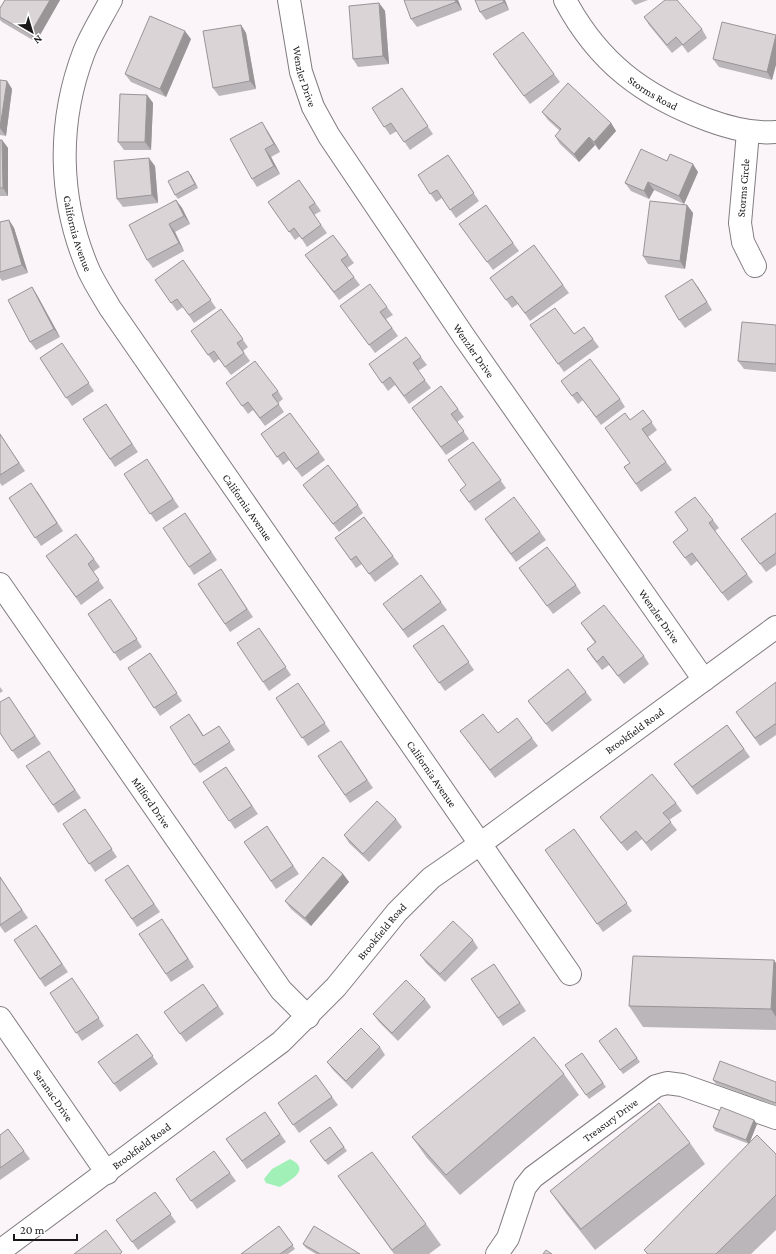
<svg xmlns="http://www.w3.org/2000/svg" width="776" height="1254" viewBox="0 0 776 1254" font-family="'Crimson Pro',serif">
	<rect width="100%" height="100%" fill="#fbf5f9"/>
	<path fill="#a1f0b8" d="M290,1159C312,1170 290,1180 280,1187L266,1183L264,1179L272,1169Z"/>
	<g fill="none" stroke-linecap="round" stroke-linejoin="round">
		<defs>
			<g id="minor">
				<path id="s1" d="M111,0C102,17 91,34 84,52C57,123 58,200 89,271C95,284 103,296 110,308L570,974"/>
				<path id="s2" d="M289,0L301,72L313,107L329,136L465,338L704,680"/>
				<path id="s3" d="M565,0C598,62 643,96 708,120C730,128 752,134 776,132"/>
				<polyline points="748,132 740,223 743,242 755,266"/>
				<path id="s4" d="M0,584L281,990L308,1017"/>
				<path id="s5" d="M0,1018L107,1173"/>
				<path id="s6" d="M0,1251L281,1042L336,987L397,912L431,878L480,844L776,627"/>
				<path id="s7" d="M497,1254L508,1238L525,1187L533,1177L656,1086L667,1083L682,1085L776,1118"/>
			</g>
		</defs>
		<use href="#minor" stroke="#817c7f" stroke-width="24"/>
		<use href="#minor" stroke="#fff" stroke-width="22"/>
	</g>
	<g fill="#bbb6b9">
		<polygon points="5,0 60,0 36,42 2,22 0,20 0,8"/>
		<polygon points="404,0 458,0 462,10 417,27 411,19"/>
		<polygon points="475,0 505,0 509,10 486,20 480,12"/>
		<polygon points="631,0 648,0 635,5"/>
		<polygon points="379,3 385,11 389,64 358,67 353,59"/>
		<polygon points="644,17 702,29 707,38 688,53 682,45 672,53 649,25"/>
		<polygon points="241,25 246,33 256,89 219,96 213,88"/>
		<polygon points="776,35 772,80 719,67 713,59"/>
		<polygon points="191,39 166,97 131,82 125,74"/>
		<polygon points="498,62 554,74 560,82 530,104"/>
		<polygon points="0,80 7,81 12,89 6,136 0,135"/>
		<polygon points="402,88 433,134 410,150 397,131 390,135 372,108"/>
		<polygon points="147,95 153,103 151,150 124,150 118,142"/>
		<polygon points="542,112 611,123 616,131 599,150 595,145 579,162 560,144 555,136 560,131 548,120"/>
		<polygon points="267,130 280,152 271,157 280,174 257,187 252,179"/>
		<polygon points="0,140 2,140 8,148 8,196 0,196"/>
		<polygon points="448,155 479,201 456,218 442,198 436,202 418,175"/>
		<polygon points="667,161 698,172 684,204 654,190 649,199 631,191 625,183"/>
		<polygon points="155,166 158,203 123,207 117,199"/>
		<polygon points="191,175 198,188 178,199 175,195"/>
		<polygon points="299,180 321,211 314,215 327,233 307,247 300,236 295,240 268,202"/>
		<polygon points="176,200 182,208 190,224 175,232 184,251 153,268 147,260"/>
		<polygon points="486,205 519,251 493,270 459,224"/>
		<polygon points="687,205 693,213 685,269 648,264 643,256"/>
		<polygon points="9,220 14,228 28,273 2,281 0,278 0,222"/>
		<polygon points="534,245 569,293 530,321 518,304 512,308 490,278"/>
		<polygon points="305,255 348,255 354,263 347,268 360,285 339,300"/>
		<polygon points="183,260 216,308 194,323 183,307 177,311 155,280"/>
		<polygon points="32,287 37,295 60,337 36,350 30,342"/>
		<polygon points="698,287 712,310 685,328 679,320"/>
		<polygon points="387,307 393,315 386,319 398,336 375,353 346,314"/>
		<polygon points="221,309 248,347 243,351 250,361 231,375 219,359 214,363 191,331"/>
		<polygon points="530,325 574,334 584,327 599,347 564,372"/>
		<polygon points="776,325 776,372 744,369 738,361"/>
		<polygon points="62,343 94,391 72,406 40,358"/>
		<polygon points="421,357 427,365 418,371 431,388 409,404 395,385 388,391 369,364"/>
		<polygon points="561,381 620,399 625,407 601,425 583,400 578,404"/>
		<polygon points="226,383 278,391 283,399 278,403 284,412 265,426 253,410 248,414"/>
		<polygon points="441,386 464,417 457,422 469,439 446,455 412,408"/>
		<polygon points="106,404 138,452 115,467 83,419"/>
		<polygon points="643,410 657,430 648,437 672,470 641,492 624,467 630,463 630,420"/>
		<polygon points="290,413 325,460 302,477 289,460 283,465 261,434"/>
		<polygon points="0,434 25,471 2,486 0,483"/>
		<polygon points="473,442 506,488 475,511 460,490 466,486"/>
		<polygon points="152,467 179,507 156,522 124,474"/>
		<polygon points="303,485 358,505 363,513 339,532"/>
		<polygon points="37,491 63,531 41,546 9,498"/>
		<polygon points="675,512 713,520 719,528 715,531 753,582 728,601 697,561 691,566 673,542 688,530"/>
		<polygon points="185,513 217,560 194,575 189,567"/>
		<polygon points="776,513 776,565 766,572 741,539"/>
		<polygon points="364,517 399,564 375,582 362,564 356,568 335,538"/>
		<polygon points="490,527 540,532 546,540 516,562"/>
		<polygon points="76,534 100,567 93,572 104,588 81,605 46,556"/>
		<polygon points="519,568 576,585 581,593 553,614"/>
		<polygon points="221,569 253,617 230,632 198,584"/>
		<polygon points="421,575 447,610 408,638 389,612"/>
		<polygon points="110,599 142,647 120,661 88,614"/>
		<polygon points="581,623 644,656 649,664 624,684 609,665 602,670 592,657 587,649 595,643"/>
		<polygon points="443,625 474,670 445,691 413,646"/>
		<polygon points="259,628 291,675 269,691 263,682"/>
		<polygon points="150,653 182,701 160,716 128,668"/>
		<polygon points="776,682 776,735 760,746 741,720"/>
		<polygon points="298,683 330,731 308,746 276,698"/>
		<polygon points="0,687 3,691 0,693"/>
		<polygon points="586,692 592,700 552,732 528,701"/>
		<polygon points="9,697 41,744 18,759 0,733"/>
		<polygon points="195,722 204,736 219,726 235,750 200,773 194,765"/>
		<polygon points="727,725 750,757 697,795 674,764"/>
		<polygon points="460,731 498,733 532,738 538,746 495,778"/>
		<polygon points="347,749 373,788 350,803 318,756"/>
		<polygon points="49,751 81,798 58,813 53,805"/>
		<polygon points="226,767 258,814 235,829 203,782"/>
		<polygon points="676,803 682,811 669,820 677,830 651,851 642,839 627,851 606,825 600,817"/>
		<polygon points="85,809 117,857 95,872 63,824"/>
		<polygon points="396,819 402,827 369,862 349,843 344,835"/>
		<polygon points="267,826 299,874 276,889 244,842"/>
		<polygon points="574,829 632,911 603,932 545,850"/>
		<polygon points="128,865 160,912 137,927 105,880"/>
		<polygon points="343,874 349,882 311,926 291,909 285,901"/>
		<polygon points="0,877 28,918 5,933 0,926"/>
		<polygon points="168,927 194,967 171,982 139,934"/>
		<polygon points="42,933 68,972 45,987 14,940"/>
		<polygon points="473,940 478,948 445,982 426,963 420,955"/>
		<polygon points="776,963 776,1030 643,1027 629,1006"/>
		<polygon points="494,964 526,1011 503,1026 471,979"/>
		<polygon points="72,978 104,1026 82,1041 50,993"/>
		<polygon points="203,984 224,1014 186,1042 164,1012"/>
		<polygon points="425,999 431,1007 398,1041 379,1022 373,1014"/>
		<polygon points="616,1028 640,1062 623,1074 599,1041"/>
		<polygon points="137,1034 158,1064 120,1092 98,1062"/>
		<polygon points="380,1047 385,1055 352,1089 333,1070 327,1062"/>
		<polygon points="582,1053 606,1087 589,1099 565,1065"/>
		<polygon points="564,1074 579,1095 460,1195 427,1158 412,1137"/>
		<polygon points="316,1075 338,1105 299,1133 278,1103"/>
		<polygon points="713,1080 776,1082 776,1106 716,1084"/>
		<polygon points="265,1112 286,1142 247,1169 226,1139"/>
		<polygon points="754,1120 757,1124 749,1144 776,1154 776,1230 751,1254 647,1254 644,1250 749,1144 715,1131 713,1127"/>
		<polygon points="330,1127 347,1151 328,1165 310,1141"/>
		<polygon points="8,1129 30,1159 0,1180 0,1135"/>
		<polygon points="690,1143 705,1164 595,1250 565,1212 550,1191"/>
		<polygon points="214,1151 236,1181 197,1209 176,1179"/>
		<polygon points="338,1176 426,1224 441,1245 429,1254 394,1254"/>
		<polygon points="155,1192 176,1222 138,1250 116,1220"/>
		<polygon points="279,1226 295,1249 288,1254 241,1254"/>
		<polygon points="303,1244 360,1254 316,1254 306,1248"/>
	</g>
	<g fill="#999496">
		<polygon points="50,0 60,0 36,42 30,34"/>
		<polygon points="455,0 458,0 462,10 456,2"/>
		<polygon points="503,0 505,0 509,10 504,2"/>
		<polygon points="379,3 385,11 389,64 383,56"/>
		<polygon points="241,25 246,33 256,89 250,81"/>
		<polygon points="185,31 191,39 166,97 160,89"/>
		<polygon points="776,35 776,65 772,80 767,72"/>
		<polygon points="7,81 12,89 6,136 0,128"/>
		<polygon points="147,95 153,103 151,150 145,142"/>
		<polygon points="262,122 267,130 280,152 274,144"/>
		<polygon points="611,123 616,131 599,150 594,142"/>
		<polygon points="589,137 595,145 579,162 574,154"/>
		<polygon points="2,140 8,148 8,196 3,188"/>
		<polygon points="265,149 271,157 280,174 274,166"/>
		<polygon points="149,158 155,166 158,203 152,195"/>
		<polygon points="693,164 698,172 684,204 679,196"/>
		<polygon points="188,171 191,175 198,188 195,184"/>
		<polygon points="648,182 654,190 649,199 644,191"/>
		<polygon points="176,200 182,208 190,224 184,216"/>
		<polygon points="687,205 693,213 685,269 680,261"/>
		<polygon points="9,220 14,228 28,273 22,265"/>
		<polygon points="169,224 175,232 184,251 179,243"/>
		<polygon points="692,279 698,287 712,310 707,302"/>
		<polygon points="32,287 37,295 60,337 54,329"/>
		<polygon points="343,874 349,882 311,926 305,918"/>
		<polygon points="774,960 776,963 776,1017 771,1009"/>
		<polygon points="754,1120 757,1124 749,1144 746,1140"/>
	</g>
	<g fill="#dad4d7" stroke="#999496">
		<polygon points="5,0 50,0 30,34 0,17 0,8"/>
		<polygon points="404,0 455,0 456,2 411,19"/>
		<polygon points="475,0 503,0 504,2 480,12"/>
		<polygon points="665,0 677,0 702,29 683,45 676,37 667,45 644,17"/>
		<polygon points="379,3 383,56 353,59 349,6"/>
		<polygon points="150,16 185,31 160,89 125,74"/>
		<polygon points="722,22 776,35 767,72 713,59"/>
		<polygon points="241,25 250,81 213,88 203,31"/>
		<polygon points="523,32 554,74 524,96 493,54"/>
		<polygon points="0,80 7,81 0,128"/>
		<polygon points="568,83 611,123 594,142 589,137 574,154 555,136 561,129 542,112"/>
		<polygon points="402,88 428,126 404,142 391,123 384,127 372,108"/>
		<polygon points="120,94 147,95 145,142 118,142"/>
		<polygon points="262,122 274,144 265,149 274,166 252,179 230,139"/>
		<polygon points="0,140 2,140 3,188 0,188"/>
		<polygon points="641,149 667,161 670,154 693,164 679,196 648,182 644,191 625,183"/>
		<polygon points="448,155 474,193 450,210 437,190 430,194 418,175"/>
		<polygon points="149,158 152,195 117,199 114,161"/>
		<polygon points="188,171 195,184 175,195 168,181"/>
		<polygon points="299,180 315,203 309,207 321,225 302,239 294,228 289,232 268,202"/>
		<polygon points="176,200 184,216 169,224 179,243 147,260 129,225"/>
		<polygon points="650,201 687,205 680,261 643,256"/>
		<polygon points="486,205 513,243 487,262 459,224"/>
		<polygon points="9,220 22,265 0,272 0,222"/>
		<polygon points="333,235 348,255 341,260 354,277 334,292 305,255"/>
		<polygon points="534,245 563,285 525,313 512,296 506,300 490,278"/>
		<polygon points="183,260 211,300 189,315 177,299 171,303 155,280"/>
		<polygon points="692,279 707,302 679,320 665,296"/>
		<polygon points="370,284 387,307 380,312 392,328 369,345 340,306"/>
		<polygon points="32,287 54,329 30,342 8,300"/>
		<polygon points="555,308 574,334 584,327 593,339 558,364 530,325"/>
		<polygon points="221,309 243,339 237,343 244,353 225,367 214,351 208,355 191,331"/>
		<polygon points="742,322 776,325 776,364 738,361"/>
		<polygon points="406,337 421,357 413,363 425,380 404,396 390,377 382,383 369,364"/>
		<polygon points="62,343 89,383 66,398 40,358"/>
		<polygon points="590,359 620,399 596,417 577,392 572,396 561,381"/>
		<polygon points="255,361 278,391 272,395 279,404 260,418 248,402 242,406 226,383"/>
		<polygon points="441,386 458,409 451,414 464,431 441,447 412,408"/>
		<polygon points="106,404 132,444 110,459 83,419"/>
		<polygon points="643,410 652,422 642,429 666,462 636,484 624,467 630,463 605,428 625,413 630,420"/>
		<polygon points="290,413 319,452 296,469 284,452 277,457 261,434"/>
		<polygon points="0,434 19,463 0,475"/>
		<polygon points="473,442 501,480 469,502 460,490 466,485 448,460"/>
		<polygon points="147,459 173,499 150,514 124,474"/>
		<polygon points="328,465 358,505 333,524 303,485"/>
		<polygon points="31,483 57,523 35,538 9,498"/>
		<polygon points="514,497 540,532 511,554 485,519"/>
		<polygon points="695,497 713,520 709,523 747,574 722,593 692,553 685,558 673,542 688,530 675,512"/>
		<polygon points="185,513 211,552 189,567 163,528"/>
		<polygon points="776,513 776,553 760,564 741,539"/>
		<polygon points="364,517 393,556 369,574 356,556 351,560 335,538"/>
		<polygon points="76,534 94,559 88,564 99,580 76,597 46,556"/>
		<polygon points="547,547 576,585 547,606 519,568"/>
		<polygon points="221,569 247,609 225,624 198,584"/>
		<polygon points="421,575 441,602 403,630 383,604"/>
		<polygon points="110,599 137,639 114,653 88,614"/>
		<polygon points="604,605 644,656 618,676 603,656 597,662 587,649 596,642 581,623"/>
		<polygon points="443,625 469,662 439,683 413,646"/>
		<polygon points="259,628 286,667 263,682 237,643"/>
		<polygon points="150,653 177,693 154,708 128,668"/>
		<polygon points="568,669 586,692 546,724 528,701"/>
		<polygon points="776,682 776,725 775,724 755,738 736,712"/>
		<polygon points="298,683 325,723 302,738 276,698"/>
		<polygon points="9,697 35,736 12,751 0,733 0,702"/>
		<polygon points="189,714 203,736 219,726 230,742 194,765 170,727"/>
		<polygon points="483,714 498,733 517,718 532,738 490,770 460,731"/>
		<polygon points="727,725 744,749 692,787 674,764"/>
		<polygon points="341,741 367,780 345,795 318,756"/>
		<polygon points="49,751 75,790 53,805 26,766"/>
		<polygon points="226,767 252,806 229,821 203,782"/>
		<polygon points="652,774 676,803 663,813 671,822 646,843 636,831 621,843 600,817"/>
		<polygon points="377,801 396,819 363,854 344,835"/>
		<polygon points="85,809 112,849 89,864 63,824"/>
		<polygon points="267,826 293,866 271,881 244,842"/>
		<polygon points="574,829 627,903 597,924 545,850"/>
		<polygon points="323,857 343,874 305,918 285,901"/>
		<polygon points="128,865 154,904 132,919 105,880"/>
		<polygon points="0,877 22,910 0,925"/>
		<polygon points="162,919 188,959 166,974 139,934"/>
		<polygon points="453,921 473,940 440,974 420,955"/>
		<polygon points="36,925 62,964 40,979 14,940"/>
		<polygon points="633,956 774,960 771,1009 629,1006"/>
		<polygon points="494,964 520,1003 498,1018 471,979"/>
		<polygon points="72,978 99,1018 76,1033 50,993"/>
		<polygon points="406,980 425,999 392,1033 373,1014"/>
		<polygon points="203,984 218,1006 180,1034 164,1012"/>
		<polygon points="361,1028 380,1047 346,1081 327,1062"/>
		<polygon points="616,1028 637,1058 620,1070 599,1041"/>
		<polygon points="137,1034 153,1056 114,1084 98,1062"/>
		<polygon points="534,1037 564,1074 446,1175 412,1137"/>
		<polygon points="582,1053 603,1083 586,1095 565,1065"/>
		<polygon points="720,1061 776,1082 776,1103 713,1080"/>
		<polygon points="316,1075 332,1097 293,1125 278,1103"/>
		<polygon points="659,1103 690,1143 581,1229 550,1191"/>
		<polygon points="721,1107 754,1120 746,1140 713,1127"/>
		<polygon points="265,1112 280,1134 242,1161 226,1139"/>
		<polygon points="330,1127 344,1147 325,1161 310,1141"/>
		<polygon points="8,1129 24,1151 0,1168 0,1135"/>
		<polygon points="757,1135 776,1154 776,1195 716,1254 648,1254 644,1250"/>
		<polygon points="214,1151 230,1173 191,1201 176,1179"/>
		<polygon points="372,1152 426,1224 392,1250 338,1176"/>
		<polygon points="155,1192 171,1214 132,1242 116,1220"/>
		<polygon points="279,1226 293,1245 280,1254 241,1254"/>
		<polygon points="314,1226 360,1254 320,1254 303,1244"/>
		<polygon points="106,1230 122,1252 120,1254 74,1254"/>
		<polygon points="546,1250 552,1254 543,1254"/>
	</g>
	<g text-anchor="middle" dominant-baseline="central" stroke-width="4" stroke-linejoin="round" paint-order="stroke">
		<g font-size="11" fill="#191718" stroke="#fff">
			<text stroke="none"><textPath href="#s2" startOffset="78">Wenzler Drive</textPath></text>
			<text stroke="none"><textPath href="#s3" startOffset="130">Storms Road</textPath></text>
			<text transform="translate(743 188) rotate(-85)">Storms Circle</text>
			<text stroke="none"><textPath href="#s1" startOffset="244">California Avenue</textPath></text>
			<text stroke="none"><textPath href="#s2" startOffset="402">Wenzler Drive</textPath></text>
			<text stroke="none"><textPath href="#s1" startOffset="568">California Avenue</textPath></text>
			<text stroke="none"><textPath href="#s2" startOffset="726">Wenzler Drive</textPath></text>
			<text stroke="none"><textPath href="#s6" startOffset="824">Brookfield Road</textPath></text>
			<text stroke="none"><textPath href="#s1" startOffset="892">California Avenue</textPath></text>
			<text stroke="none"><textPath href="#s4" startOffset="266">Milford Drive</textPath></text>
			<text stroke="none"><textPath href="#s6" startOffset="500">Brookfield Road</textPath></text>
			<text stroke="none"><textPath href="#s5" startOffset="94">Saranac Drive</textPath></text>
			<text stroke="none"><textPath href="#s7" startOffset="182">Treasury Drive</textPath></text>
			<text stroke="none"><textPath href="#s6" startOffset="176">Brookfield Road</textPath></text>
		</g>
	</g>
	<g transform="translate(32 32) rotate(142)" stroke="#ffffff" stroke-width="3" paint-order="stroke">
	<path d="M0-3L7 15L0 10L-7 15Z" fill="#191718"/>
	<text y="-6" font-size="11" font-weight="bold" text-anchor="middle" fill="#191718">N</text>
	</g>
	<path d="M14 1234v6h63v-6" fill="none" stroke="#191718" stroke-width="2"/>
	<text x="20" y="1234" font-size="12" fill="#191718" stroke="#ffffff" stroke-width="3" paint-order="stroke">20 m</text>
</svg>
